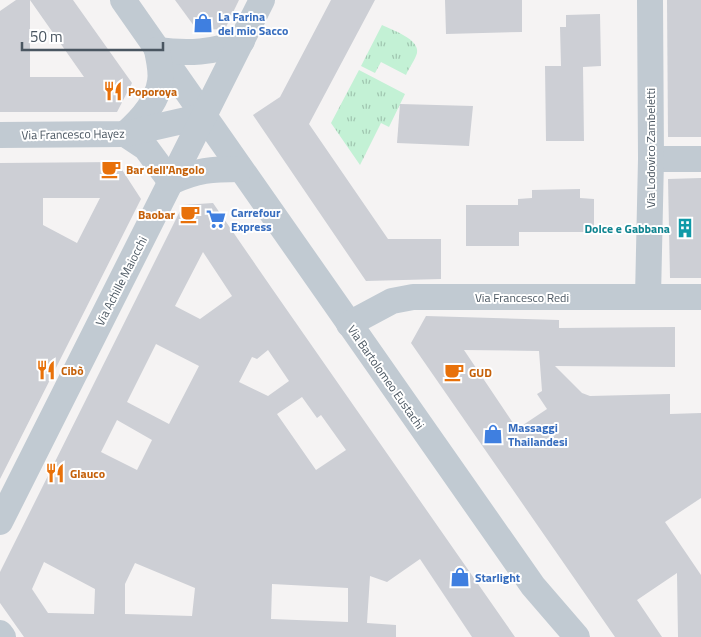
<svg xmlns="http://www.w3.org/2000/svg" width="701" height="637" viewBox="0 0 701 637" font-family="'Titillium Web',sans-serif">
	<defs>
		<pattern id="grass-tufts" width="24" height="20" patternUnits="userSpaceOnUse" patternTransform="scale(1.25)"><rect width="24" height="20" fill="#c3f1d5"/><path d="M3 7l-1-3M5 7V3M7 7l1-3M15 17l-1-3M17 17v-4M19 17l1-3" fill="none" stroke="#a0c6b0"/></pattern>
	</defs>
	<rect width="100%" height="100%" fill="#f5f3f3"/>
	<g fill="url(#grass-tufts)">
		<path d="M382,25C392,30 420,39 417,53C415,60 409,68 406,75L381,62L375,73L361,66Z"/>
		<polygon points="359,70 405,94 389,127 381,123 360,165 331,123"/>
	</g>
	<g fill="#cdcfd5" fill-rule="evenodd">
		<polygon points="16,0 30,0 30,77 84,77 30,0 73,0 132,83 117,112 0,112 0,11"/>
		<polygon points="175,0 239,0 225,29 197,30"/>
		<polygon points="331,0 375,0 309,124 388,239 441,239 441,279 366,281 253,115 280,97"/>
		<polygon points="445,0 522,0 522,32 446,34"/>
		<polygon points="667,0 701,0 701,137 668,137"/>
		<polygon points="600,14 601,66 583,67 584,141 546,141 545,66 561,66 560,27 566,27 566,15"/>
		<polygon points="400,104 473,106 469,146 397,143"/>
		<path d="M117,162L141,199L0,479V163ZM43,198H100L77,243L43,225Z"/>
		<polygon points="701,178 701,278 670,278 668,179"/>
		<polygon points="580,189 580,198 594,199 594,232 519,232 519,246 466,246 466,205 518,205 518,199 532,198 532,190"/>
		<path d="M213,203L273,290L515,637H472L420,559L387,582L370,576L367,623L396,625V637H24L0,603V572L183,205ZM203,252L232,296L200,319L175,306ZM156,344L199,366L169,424L127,402ZM268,350L289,381L268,396L239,382L252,357L257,359ZM302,397L317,418L321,415L346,450L316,470L277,414ZM117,420L152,440L137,470L101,452ZM44,562L95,589L94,614L48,613L32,589ZM135,563L195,588L192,616L125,614V584ZM272,584L348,588V622L271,619Z"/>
		<path d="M426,316L559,320V328L675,327V367L555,366L582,393L590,396L670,394V414L701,413V498L665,522L701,575V637H678L677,573L637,600L662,637H615L411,343ZM464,350L539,351L542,391L537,394L547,409L517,429Z"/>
	</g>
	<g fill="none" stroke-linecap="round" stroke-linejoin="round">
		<g stroke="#c1cad2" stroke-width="26">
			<polyline points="123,0 533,586 577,637"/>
			<path d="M157,50C187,54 214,53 242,41"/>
			<path d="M125,134C140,121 157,102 160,82C162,72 159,61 157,50"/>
			<polyline points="125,134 146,148 171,182"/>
			<polyline points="0,135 125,134 204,116"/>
			<polyline points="651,159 701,159"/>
			<path d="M171,182C197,170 212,169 240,169"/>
			<polyline points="648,297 651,159 650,0"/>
			<polyline points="349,324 392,301 413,297 701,297"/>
			<polyline points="0,522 262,0"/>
			<polyline points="0,633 3,637"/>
		</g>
	</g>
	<defs>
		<symbol id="shop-bare" viewBox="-9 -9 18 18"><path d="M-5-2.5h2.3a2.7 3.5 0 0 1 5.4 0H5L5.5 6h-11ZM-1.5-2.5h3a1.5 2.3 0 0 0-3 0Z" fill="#3f7fe0" stroke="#fff" stroke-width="2.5" paint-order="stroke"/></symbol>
		<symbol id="restaurant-bare" viewBox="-9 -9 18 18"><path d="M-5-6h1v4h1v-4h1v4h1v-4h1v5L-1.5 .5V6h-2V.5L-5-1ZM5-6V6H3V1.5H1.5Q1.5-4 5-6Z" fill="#e8710a" stroke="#fff" stroke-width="2.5" paint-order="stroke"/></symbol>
		<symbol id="cafe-bare" viewBox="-9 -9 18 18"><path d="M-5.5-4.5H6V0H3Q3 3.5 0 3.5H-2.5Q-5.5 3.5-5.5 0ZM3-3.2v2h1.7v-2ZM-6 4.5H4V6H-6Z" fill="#e8710a" stroke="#fff" stroke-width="2.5" paint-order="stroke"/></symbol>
		<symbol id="supermarket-bare" viewBox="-9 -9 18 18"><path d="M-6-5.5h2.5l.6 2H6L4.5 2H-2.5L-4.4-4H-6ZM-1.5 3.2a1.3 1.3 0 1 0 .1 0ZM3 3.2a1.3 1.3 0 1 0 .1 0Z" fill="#3f7fe0" stroke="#fff" stroke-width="2.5" paint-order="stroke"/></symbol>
		<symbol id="building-bare" viewBox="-9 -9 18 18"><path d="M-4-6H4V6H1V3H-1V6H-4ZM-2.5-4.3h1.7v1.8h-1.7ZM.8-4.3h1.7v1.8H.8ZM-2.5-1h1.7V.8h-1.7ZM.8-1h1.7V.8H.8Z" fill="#0f9aa8" stroke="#fff" stroke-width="2.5" paint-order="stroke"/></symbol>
	</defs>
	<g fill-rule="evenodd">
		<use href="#shop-bare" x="189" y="9" width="28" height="28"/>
		<use href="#restaurant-bare" x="99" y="77" width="28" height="28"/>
		<use href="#cafe-bare" x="97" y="155" width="28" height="28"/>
		<use href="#cafe-bare" x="176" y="200" width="28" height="28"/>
		<use href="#supermarket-bare" x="202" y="205" width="28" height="28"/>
		<use href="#building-bare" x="671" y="214" width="28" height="28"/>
		<use href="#restaurant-bare" x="32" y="356" width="28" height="28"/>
		<use href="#cafe-bare" x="440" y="358" width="28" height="28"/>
		<use href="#shop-bare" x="479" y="420" width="28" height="28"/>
		<use href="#restaurant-bare" x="41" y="459" width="28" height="28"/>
		<use href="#shop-bare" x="446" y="563" width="28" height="28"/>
	</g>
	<g text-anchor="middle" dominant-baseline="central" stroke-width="4" stroke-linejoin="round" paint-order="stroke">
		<g font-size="12" font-weight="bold" fill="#366cbe" stroke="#fff" text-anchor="start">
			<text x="218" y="16">La Farina<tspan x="218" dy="14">del mio Sacco</tspan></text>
			<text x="231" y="212">Carrefour<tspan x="231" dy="14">Express</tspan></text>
			<text x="508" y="427">Massaggi<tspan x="508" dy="14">Thailandesi</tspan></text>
			<text x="475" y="577">Starlight</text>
		</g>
		<g font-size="12" font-weight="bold" fill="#c56008" stroke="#fff" text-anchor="start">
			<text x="128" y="91">Poporoya</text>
			<text x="126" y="169">Bar dell'Angolo</text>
			<text x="175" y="214" text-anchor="end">Baobar</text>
			<text x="61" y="370">Cibò</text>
			<text x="469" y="372">GUD</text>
			<text x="70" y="473">Glauco</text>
		</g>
		<g font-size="12" fill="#4a5661" stroke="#fff">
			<text transform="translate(73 134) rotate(-1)">Via Francesco Hayez</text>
			<text transform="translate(650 148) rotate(-90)">Via Lodovico Zambeletti</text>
			<text transform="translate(121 281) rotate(-63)">Via Achille Maiocchi</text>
			<text x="522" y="297">Via Francesco Redi</text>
			<text transform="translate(386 377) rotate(55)">Via Bartolomeo Eustachi</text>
		</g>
		<g font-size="12" font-weight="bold" fill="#0d838f" stroke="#fff" text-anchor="end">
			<text x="670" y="228">Dolce e Gabbana</text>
		</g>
	</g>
	<path d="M22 42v8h141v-8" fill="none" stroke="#4a5661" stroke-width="2.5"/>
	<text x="30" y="42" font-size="15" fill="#4a5661" stroke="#ffffff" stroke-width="4" paint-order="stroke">50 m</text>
</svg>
